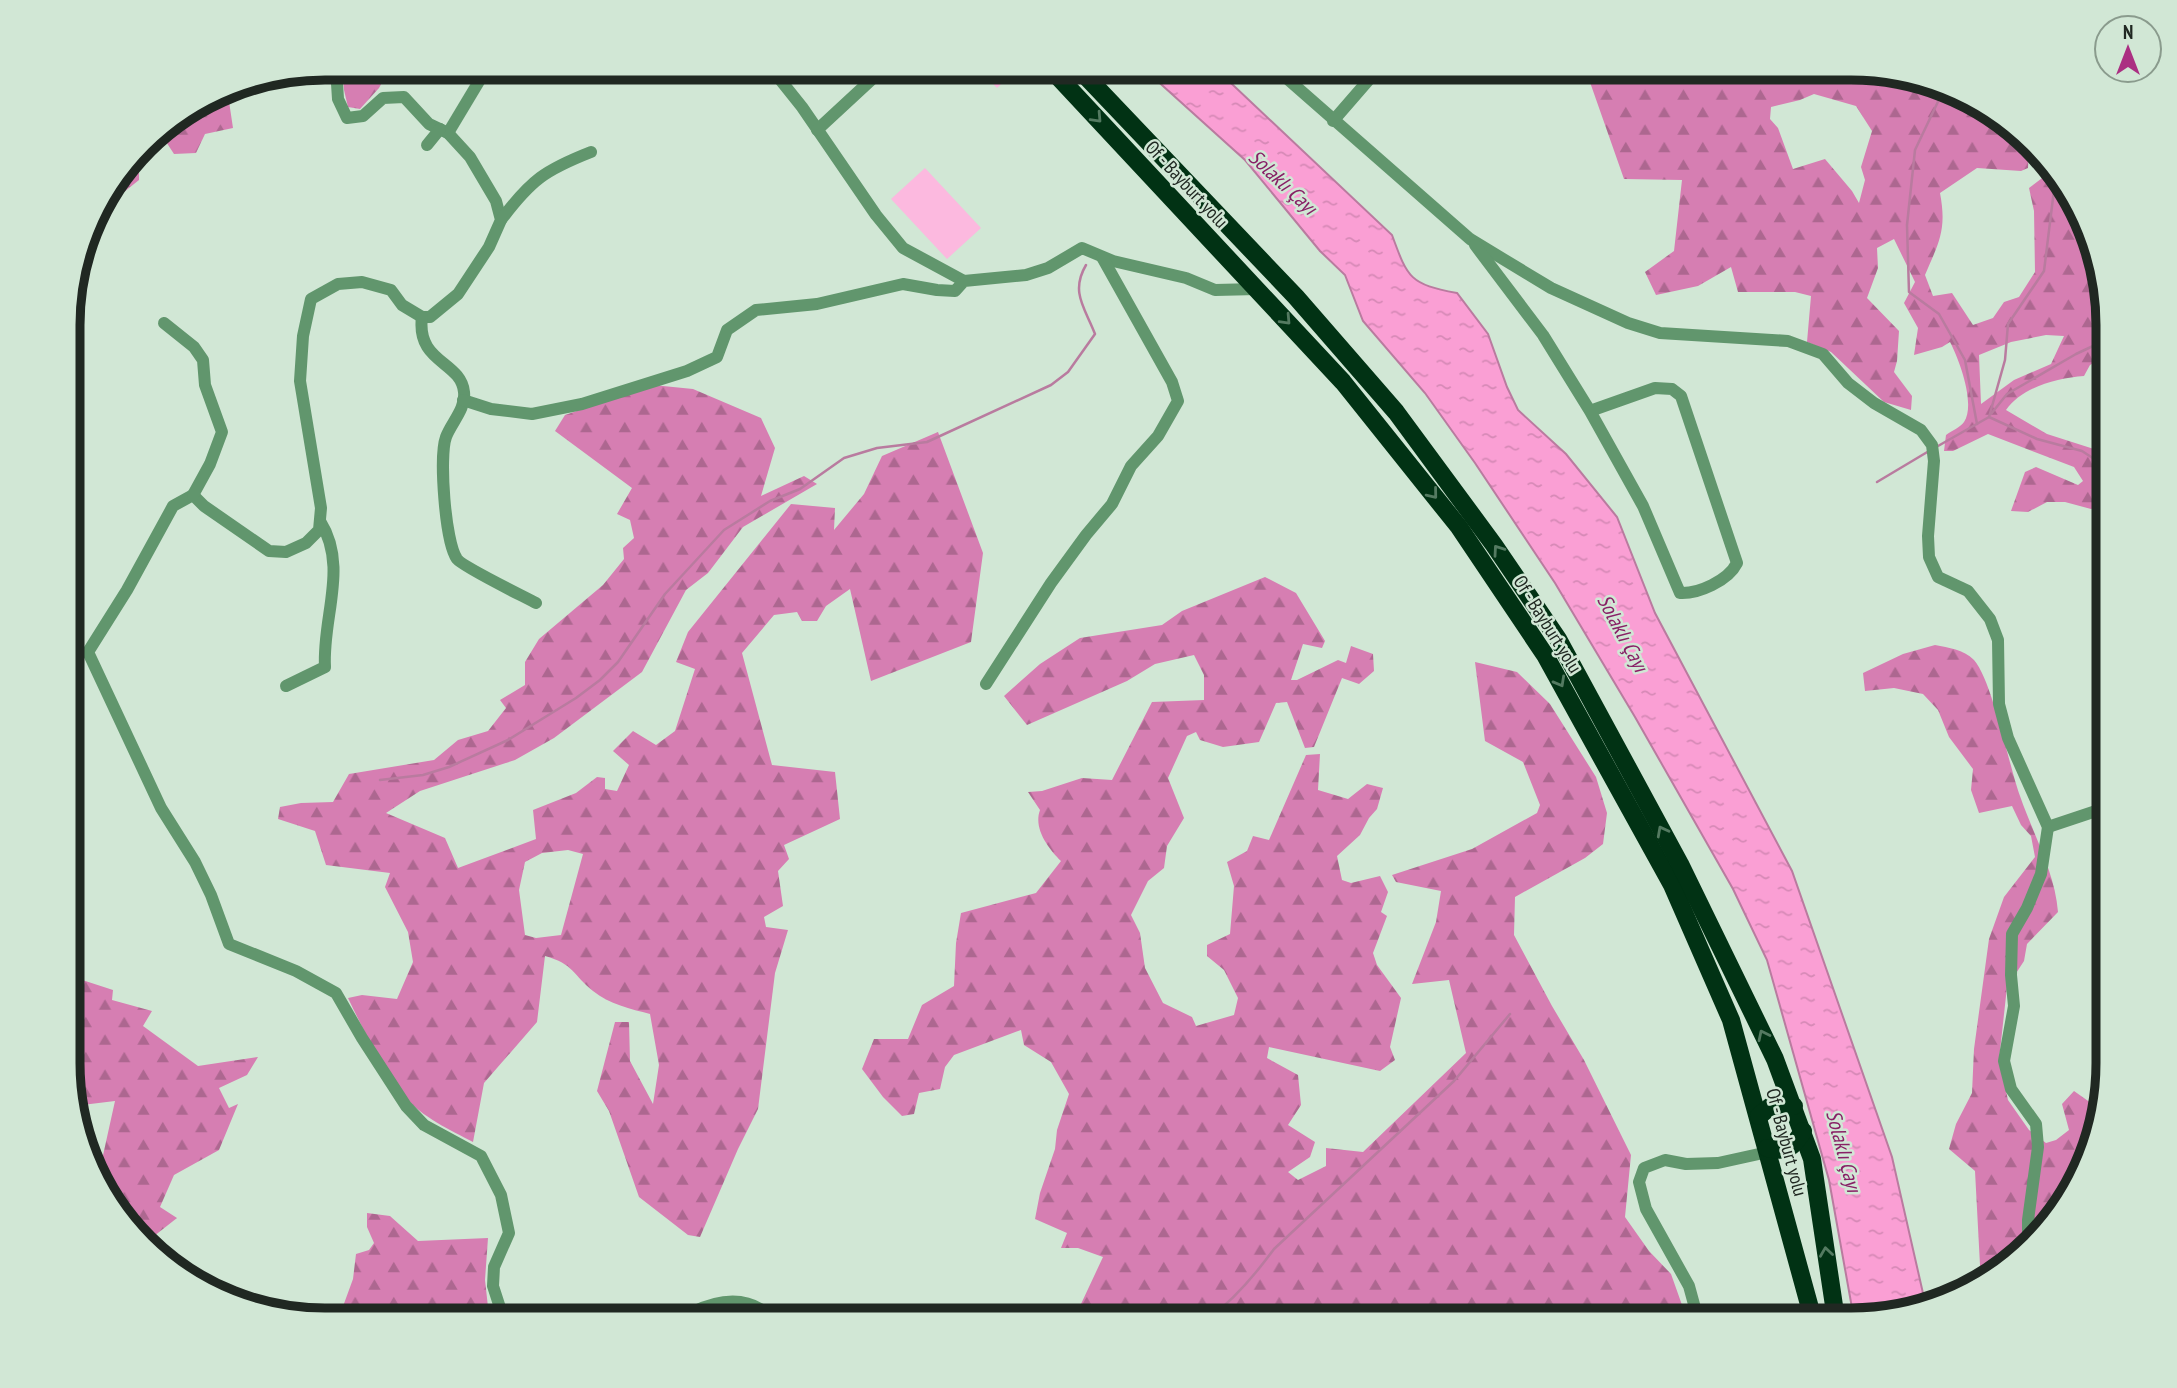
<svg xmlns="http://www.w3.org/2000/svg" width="2177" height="1388" viewBox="0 0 2177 1388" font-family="'PT Sans Narrow',sans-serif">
	<defs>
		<pattern id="forest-firs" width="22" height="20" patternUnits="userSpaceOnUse" patternTransform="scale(1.75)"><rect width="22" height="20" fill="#d67eb2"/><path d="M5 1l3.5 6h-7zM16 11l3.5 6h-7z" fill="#ad6790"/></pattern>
		<pattern id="water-ripples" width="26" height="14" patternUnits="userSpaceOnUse" patternTransform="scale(1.75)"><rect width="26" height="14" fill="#fa9fd4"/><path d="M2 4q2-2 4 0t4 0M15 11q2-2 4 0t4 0" fill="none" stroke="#d689b6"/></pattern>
	</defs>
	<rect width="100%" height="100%" fill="#d1e7d5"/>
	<g fill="url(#forest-firs)" fill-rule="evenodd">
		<polygon points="342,68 390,68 379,88 360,109 348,107 344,90"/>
		<path d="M1585,68H1852L1918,77L1994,111L2029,149L2028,168L2021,171L1977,168L1940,193C1947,230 1939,242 1925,275L1933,296L1952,293L1973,325L1993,318L2004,302L2019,297L2035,272L2034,211L2029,188L2050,172L2074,197L2108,309V354L2090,365L2084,376C2057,378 2022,387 2006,410L2047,434L2097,450L2108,445V489L2105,487L2100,494L2102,506L2091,509L2065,502H2047L2028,512L2011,511L2025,472L2036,467L2078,485L2083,481L2074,467L1988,434L1953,451H1944L1946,435C1951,431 1961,427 1964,422C1976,404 1959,359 1950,342L1942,347L1914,355L1918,328L1904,303L1915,282L1894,239L1877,248L1878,268L1867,298L1899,331L1897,361L1894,372L1912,396L1911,410L1884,402L1831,352L1807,342L1811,296L1795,292H1738L1731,267L1698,286L1656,295L1645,272L1674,251L1682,180L1624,179ZM1814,94L1856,106L1872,131L1861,167L1865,180L1859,203L1852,191L1825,159L1793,169L1778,128L1770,119L1771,107L1800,100ZM2046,335L2064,336L2051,364L2014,380L1981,404L1979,355L2011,342Z"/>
		<polygon points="227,88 233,128 205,134 196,153 174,154 159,131"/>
		<polygon points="139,155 139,180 94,216 95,212"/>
		<path d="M653,385L693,389L761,418L775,448L761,496L804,476L817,484L743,527L708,573L686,590L642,672L554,738L515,760L420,791L386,813L445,838L458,868L536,839L533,810L576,793L597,777L605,778V789L617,791L629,765L613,751L633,731L656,745L675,731L695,669L676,662L688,632L791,504L835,508L834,530L864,494L882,456L938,432L983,553L971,642L871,681L850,589L826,606L817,621H802L797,612L774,615L742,653L772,765L835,772L840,819L784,845L789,859L778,871L783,906L764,917L766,927L788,930L775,973L758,1109L738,1149L700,1237L688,1235L639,1197L609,1111L597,1091L615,1022H629L630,1061L653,1104L659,1065L650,1014C631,1009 609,1004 593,991C573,975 574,964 545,956L537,1022L484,1083L473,1142C450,1130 422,1117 405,1097C382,1068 364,1031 348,998L362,995L397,999L413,962L408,932L385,887L390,873L326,865L315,831L278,819L280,807L301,803L333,802L349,774L434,760L458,740L488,731L506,708L500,700L525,685V662L539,639L603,585L624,559L623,548L634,538L630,520L617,514L632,488L555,431L565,415ZM568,850L583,854L561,935L536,938L525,935L519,890L525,862L542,853Z"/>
		<path d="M1265,577L1296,593L1325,641L1322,648L1303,644L1291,680H1297L1338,660L1346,663L1351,646L1373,654L1374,671L1359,684L1342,678L1314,747L1305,748L1287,702L1276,703L1259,742L1223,747L1200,740L1196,732L1187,736L1168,778L1184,818L1167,846L1164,868L1148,881L1131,915L1140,933L1145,968L1163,1003L1192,1017L1196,1026L1234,1015L1238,998L1224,970L1207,956V945L1230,934L1234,886L1227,862L1247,851L1253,836L1269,840L1306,755L1320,754L1318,790L1348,799L1367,784L1383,788L1377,809L1369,818L1360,835L1337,856L1342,880L1351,883L1380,876L1388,892L1381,912L1387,916L1373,953L1377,965L1401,998L1390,1047L1395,1060L1380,1071L1269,1047L1267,1058L1298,1075L1301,1105L1288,1125L1315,1142L1310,1157L1288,1172L1298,1180L1326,1166V1148L1363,1152L1466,1053L1449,980L1412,984L1436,922L1441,891L1396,882L1392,875L1472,849L1537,813L1540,805L1523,762L1485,741L1475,662L1517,672L1550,704L1596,777L1607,813L1603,844L1585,858L1515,897L1514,935L1552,1006L1584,1060L1631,1155L1625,1217L1649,1251L1671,1274L1687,1319H1401L1394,1311L1374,1319H1079L1081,1304L1103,1257L1078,1248H1061L1067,1233L1035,1219L1040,1193L1055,1149L1057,1130L1069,1094L1051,1062L1024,1045L1021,1030L954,1055L945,1067L940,1089L919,1093L914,1114L902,1116L883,1097L862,1069L874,1039H908L922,1005L954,986L956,943L961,913L1036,893L1061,861C1049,849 1033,829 1040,810L1028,792L1042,791L1082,778L1112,780L1152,702L1204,700V675L1194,655L1155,664L1127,681L1027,725L1004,696L1040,664L1080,638L1162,625L1182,611Z"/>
		<path d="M1935,645C1949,648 1963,649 1974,660C1992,680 2009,766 2020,796C2033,834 2055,872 2058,912L2027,944L2024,961L2007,987L1999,1060L2008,1100L2029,1130L2046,1143L2056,1140L2069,1130L2062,1104L2074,1091L2091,1103L2105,1094L2095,1145L2066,1205L1981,1284L1975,1171L1949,1149L1956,1124L1972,1093L1974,1049L1989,939L2004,897L2035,857L2031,836L2021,825L2012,806L1979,813L1971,790L1973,769L1949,737L1938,710L1923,694L1894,688L1865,691L1863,673L1903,654Z"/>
		<polygon points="70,976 113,990 112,1000 152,1011 143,1026 198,1066 258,1057 247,1075 219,1088 229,1108 238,1104 219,1150 174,1175 160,1207 177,1218 149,1240 103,1191 98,1178 115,1101 74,1106 70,1095"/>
		<polygon points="367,1213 390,1216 418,1241 488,1238 485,1280 489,1316 484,1320 338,1320 353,1279 356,1254 369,1250 374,1243 367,1227"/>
	</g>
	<g fill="#fcb9df">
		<polygon points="978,68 1010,68 1014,72 997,88"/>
		<polygon points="925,168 981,228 947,259 891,199"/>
	</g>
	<path fill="url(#water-ripples)" stroke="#b97b9f" stroke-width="2" d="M1143,68H1215L1392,235C1408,279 1410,284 1457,293L1488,334L1507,387L1518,410L1566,454L1617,517L1655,613L1792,871L1892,1157L1925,1302L1868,1319H1854L1829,1180L1767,960L1733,889L1635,717L1555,583L1475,463L1425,393L1363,321L1345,275L1320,251L1245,160Z"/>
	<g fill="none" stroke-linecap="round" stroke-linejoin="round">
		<g stroke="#b97b9f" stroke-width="2.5">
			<polyline points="1944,89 1915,150 1907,225 1909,292 1939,314 1965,360 1977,424"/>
			<polyline points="1991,414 2007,394 2076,354 2108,339"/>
			<polyline points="1989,417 2005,360 2008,324 2044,271 2054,190 2061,183"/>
			<polyline points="1938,446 1989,417 2037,439 2082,451 2108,468"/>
			<polyline points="1877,482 1929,451"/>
			<path d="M380,780L423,775L449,767L508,740L576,698L600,680L618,662L665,594L724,530L770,501L800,489L844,458L877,448L927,442L1051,385L1068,372L1095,334C1085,308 1070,292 1086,265"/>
			<path d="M1208,1319C1234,1300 1255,1275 1274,1249L1454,1081L1510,1014"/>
		</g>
		<g stroke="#61966d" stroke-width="12">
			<polyline points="336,68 338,99 347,118 363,116 383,98 404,97 429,124 448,133 470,157 496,201 501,220 489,247 458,294 430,317 422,317 402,305 391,290 362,282 338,284 311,299 303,336 300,381 321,508 319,530 306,543 286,552 269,551 204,506 193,495 173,506 127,590 88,652 161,808 195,862 211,895 229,944 296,971 336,993 362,1038 406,1106 424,1125 481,1156 501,1195 509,1233 494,1267 493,1286 504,1320"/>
			<polyline points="768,68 778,77 802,107 876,215 903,248 964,281"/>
			<polyline points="1275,68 1470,239 1551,288 1628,323 1660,333 1788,341 1823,354 1848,383 1874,403 1921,430 1932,445 1934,461 1928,536 1929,557 1938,577 1968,591 1990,619 1998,640 1999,704 2008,738 2048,827 2041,874 2027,908 2012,934 2011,975 2014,1006 2004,1061 2011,1089 2036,1124 2038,1147 2028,1220 2028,1240"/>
			<polyline points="1333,121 1379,68"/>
			<polyline points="817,130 884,68"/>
			<polyline points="448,133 487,68"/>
			<polyline points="427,145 440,129"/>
			<path d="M501,220C531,180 545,170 591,152"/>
			<path d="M1475,245L1543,335L1590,411L1643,506L1680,593C1698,594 1728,581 1737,563L1681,396L1672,389L1655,388L1590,411"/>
			<path d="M422,317C416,363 461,361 464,392C466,409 451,423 446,437C439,456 445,542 457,559C463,567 523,596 536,603"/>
			<polyline points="164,323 194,347 203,360 205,385 222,432 210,464 193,495"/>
			<polyline points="463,400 491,409 532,414 582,404 687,371 717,357 727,330 756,310 817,304 903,284 937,290 955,291 964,281 1026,275 1048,268 1082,248 1113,261 1186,278 1215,290 1257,289"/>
			<polyline points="986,684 1051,583 1086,535 1112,504 1131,466 1158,436 1178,401 1172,382 1102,257"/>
			<path d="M286,686L325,667C322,617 349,567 320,521"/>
			<polyline points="2048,827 2108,807"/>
			<polyline points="1698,1319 1689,1286 1646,1209 1639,1182 1644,1168 1665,1160 1686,1164 1718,1163 1768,1152"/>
			<path d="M691,1320L693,1312C722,1298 750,1295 774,1320"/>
		</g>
		<g stroke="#013214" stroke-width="18">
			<polyline points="1050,68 1343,382 1459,527 1545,655 1672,885 1731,1020 1813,1319"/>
			<polyline points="1078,68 1296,297 1396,412 1494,545 1558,639 1680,864 1775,1059 1812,1159 1836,1319"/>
			<polyline points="1759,1116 1771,1106 1794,1106"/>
			<path d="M1767,1148C1789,1153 1792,1148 1803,1131"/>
		</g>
	</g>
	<defs><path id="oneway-chevron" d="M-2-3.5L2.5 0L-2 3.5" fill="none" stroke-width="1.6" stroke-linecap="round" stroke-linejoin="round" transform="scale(1.75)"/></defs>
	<g stroke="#547a61">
		<use href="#oneway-chevron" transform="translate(1097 118) rotate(47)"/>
		<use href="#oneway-chevron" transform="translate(1286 320) rotate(47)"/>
		<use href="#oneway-chevron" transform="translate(1433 494) rotate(51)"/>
		<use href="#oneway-chevron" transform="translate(1498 550) rotate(-125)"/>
		<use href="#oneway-chevron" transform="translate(1560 682) rotate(61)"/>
		<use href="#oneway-chevron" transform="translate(1662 831) rotate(-118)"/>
		<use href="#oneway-chevron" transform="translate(1763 1035) rotate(-116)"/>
		<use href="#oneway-chevron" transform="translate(1826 1252) rotate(-98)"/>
	</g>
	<g text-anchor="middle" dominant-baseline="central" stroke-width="5" stroke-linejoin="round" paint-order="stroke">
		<g font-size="19" fill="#202822" stroke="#d1e7d5">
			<text transform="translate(1187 184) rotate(47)">Of - Bayburt yolu</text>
			<text transform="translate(1548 624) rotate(58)">Of - Bayburt yolu</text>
			<text transform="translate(1787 1142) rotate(75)">Of - Bayburt yolu</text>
		</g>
		<g font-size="21" font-style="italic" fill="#882066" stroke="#d1e7d5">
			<text transform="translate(1283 182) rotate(43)">Solaklı Çayı</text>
			<text transform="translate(1623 633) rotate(62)">Solaklı Çayı</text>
			<text transform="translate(1844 1151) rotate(75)">Solaklı Çayı</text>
		</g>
	</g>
	<path d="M0 0H2177V1388H0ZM325 80H1851A245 245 0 0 1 2096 325V1063A245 245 0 0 1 1851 1308H325A245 245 0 0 1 80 1063V325A245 245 0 0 1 325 80Z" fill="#d1e7d5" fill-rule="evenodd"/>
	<path fill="none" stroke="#202822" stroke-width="9" d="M325 80H1851A245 245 0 0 1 2096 325V1063A245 245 0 0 1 1851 1308H325A245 245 0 0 1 80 1063V325A245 245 0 0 1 325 80Z"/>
	<g transform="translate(2128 49)"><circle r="33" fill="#d1e7d5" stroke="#8a9b8d" stroke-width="2"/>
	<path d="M0-5L12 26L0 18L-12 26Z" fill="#ab2f82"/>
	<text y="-10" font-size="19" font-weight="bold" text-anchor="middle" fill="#202822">N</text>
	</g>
</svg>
